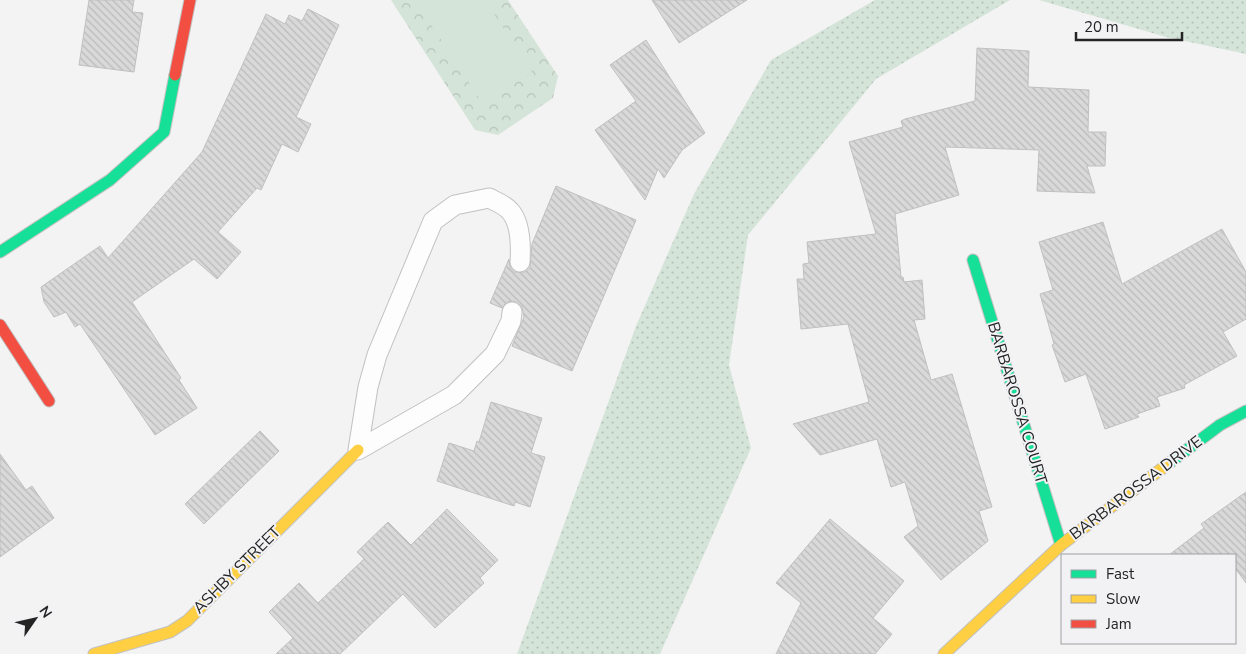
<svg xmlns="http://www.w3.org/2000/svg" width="1246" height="654" viewBox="0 0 1246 654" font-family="'Nunito Sans',sans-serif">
	<defs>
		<pattern id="grass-dots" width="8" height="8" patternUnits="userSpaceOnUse" patternTransform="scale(1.25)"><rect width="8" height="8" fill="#d5e4d9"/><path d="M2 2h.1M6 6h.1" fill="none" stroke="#b7c3ba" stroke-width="1.8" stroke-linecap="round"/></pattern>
		<pattern id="forest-crowns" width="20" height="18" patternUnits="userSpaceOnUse" patternTransform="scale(1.25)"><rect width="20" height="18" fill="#d5e4d9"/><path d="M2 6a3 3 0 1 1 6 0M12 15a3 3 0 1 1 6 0" fill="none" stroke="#b7c3ba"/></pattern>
		<pattern id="building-back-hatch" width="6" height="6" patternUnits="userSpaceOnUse" patternTransform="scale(1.25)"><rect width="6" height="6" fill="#d9d9d9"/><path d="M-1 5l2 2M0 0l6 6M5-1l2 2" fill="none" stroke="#bababa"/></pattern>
	</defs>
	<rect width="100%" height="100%" fill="#f3f3f4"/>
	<g fill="url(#grass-dots)">
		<polygon points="875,0 1010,0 876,79 748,235 729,365 751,448 660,654 517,654 636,326 694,194 771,60"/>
		<polygon points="1039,0 1246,0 1246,54 1166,37"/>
	</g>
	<polygon fill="url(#forest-crowns)" points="391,0 508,0 558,76 553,98 498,135 475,130"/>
	<polygon fill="#d5e4d9" points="415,0 485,0 532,72 483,104"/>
	<g fill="url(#building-back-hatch)" stroke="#c1c0c1">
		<polygon points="89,0 134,0 132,12 143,13 134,72 79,65"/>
		<polygon points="652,0 747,0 679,43"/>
		<polygon points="308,9 339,25 296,117 311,124 298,152 282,144 261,190 257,188 218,232 241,252 217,279 194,259 132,302 181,378 179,380 197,408 155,435 80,324 75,327 66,312 54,317 44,302 41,287 100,246 108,258 202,152 266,14 285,24 289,15 302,21"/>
		<polygon points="646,40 705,133 682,150 664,178 658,169 645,200 595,130 636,101 610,65"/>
		<polygon points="977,48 1029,51 1028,87 1089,90 1088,132 1106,132 1105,166 1087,166 1095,193 1037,191 1039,150 945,147 959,195 895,214 901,277 903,277 904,282 922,280 925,319 914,320 931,380 952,374 992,507 979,511 988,541 941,580 904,537 918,526 905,482 891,487 877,439 820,455 793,424 869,402 848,324 801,329 797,279 804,279 803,264 809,263 807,242 876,234 849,142 903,127 901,121 905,119 975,101"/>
		<polygon points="556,186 636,220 572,371 512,346 524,317 522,307 514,301 507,302 502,308 490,303 509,259 510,267 514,272 525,272 530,268 532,244"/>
		<polygon points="1103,222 1122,284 1222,229 1246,272 1246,319 1223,332 1237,356 1184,385 1185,388 1157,397 1160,406 1137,414 1139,417 1105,429 1086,374 1065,382 1052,345 1054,344 1040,294 1053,290 1039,242"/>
		<polygon points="491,402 542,418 531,453 545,457 530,507 515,502 514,506 437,481 449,443 474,451 477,441 479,442"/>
		<polygon points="260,431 279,451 204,524 185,504"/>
		<polygon points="0,454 26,490 32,486 54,518 0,557"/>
		<polygon points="1246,492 1246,583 1235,568 1235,555 1169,555 1204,528 1201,524"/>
		<polygon points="447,509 498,560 480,578 484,583 435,628 403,594 340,654 276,654 293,638 269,612 299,583 318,603 364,559 357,552 388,522 411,545"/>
		<polygon points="830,519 904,581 873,618 892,634 875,654 776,654 801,603 776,583"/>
	</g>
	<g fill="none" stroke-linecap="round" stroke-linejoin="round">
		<defs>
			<path id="lane" d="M512,312L511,321L495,354L454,395L358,450L368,387L377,355L433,221L455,205L489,198C495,201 505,205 510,211C521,223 521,246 520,262"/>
			<g id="fast">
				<polyline points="0,252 110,180 164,132 175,75"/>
				<polyline points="973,260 1061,545"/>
				<polyline points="1168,464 1220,425 1246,411"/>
			</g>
			<g id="slow">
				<polyline points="94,654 170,632 187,621 358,450"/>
				<polyline points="944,654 1061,545 1168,464"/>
			</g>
			<g id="jam">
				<polyline points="175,75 190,0"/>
				<polyline points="0,325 49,401"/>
			</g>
		</defs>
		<use href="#lane" stroke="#c1c1c2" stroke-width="21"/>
		<use href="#fast" stroke="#c1c1c2" stroke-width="13"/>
		<use href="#slow" stroke="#c1c1c2" stroke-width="13"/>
		<use href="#jam" stroke="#c1c1c2" stroke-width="13"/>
		<use href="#lane" stroke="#fdfdfd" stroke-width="19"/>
		<use href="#fast" stroke="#16e098" stroke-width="11"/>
		<use href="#slow" stroke="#ffcf43" stroke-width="11"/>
		<use href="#jam" stroke="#f24e42" stroke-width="11"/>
	</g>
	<g text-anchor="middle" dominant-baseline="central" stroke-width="4" stroke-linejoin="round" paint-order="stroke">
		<g font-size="16" fill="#242425" stroke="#f2f2f5">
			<text transform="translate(1017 403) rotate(73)">BARBAROSSA COURT</text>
			<text transform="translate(1136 488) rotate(-37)">BARBAROSSA DRIVE</text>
			<text transform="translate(237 570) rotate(-45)">ASHBY STREET</text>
		</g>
	</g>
	<rect x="1061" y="554" width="175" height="90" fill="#f2f2f5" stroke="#a0a0a2"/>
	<rect x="1071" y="570" width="25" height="8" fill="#16e098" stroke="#a0a0a2"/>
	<text x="1106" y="579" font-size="15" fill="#242425">Fast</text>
	<rect x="1071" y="595" width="25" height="8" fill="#ffcf43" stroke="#a0a0a2"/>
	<text x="1106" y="604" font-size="15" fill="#242425">Slow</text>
	<rect x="1071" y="620" width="25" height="8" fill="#f24e42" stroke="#a0a0a2"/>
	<text x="1106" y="629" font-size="15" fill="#242425">Jam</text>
	<g transform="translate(35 619) rotate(56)" stroke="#f2f2f5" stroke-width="4" paint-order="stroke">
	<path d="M0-4L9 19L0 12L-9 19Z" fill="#242425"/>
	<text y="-8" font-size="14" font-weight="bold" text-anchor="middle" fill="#242425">N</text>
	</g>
	<path d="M1076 32v8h106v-8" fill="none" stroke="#242425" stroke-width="2.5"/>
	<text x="1084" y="32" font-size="15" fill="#242425" stroke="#f2f2f5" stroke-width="4" paint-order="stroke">20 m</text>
</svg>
